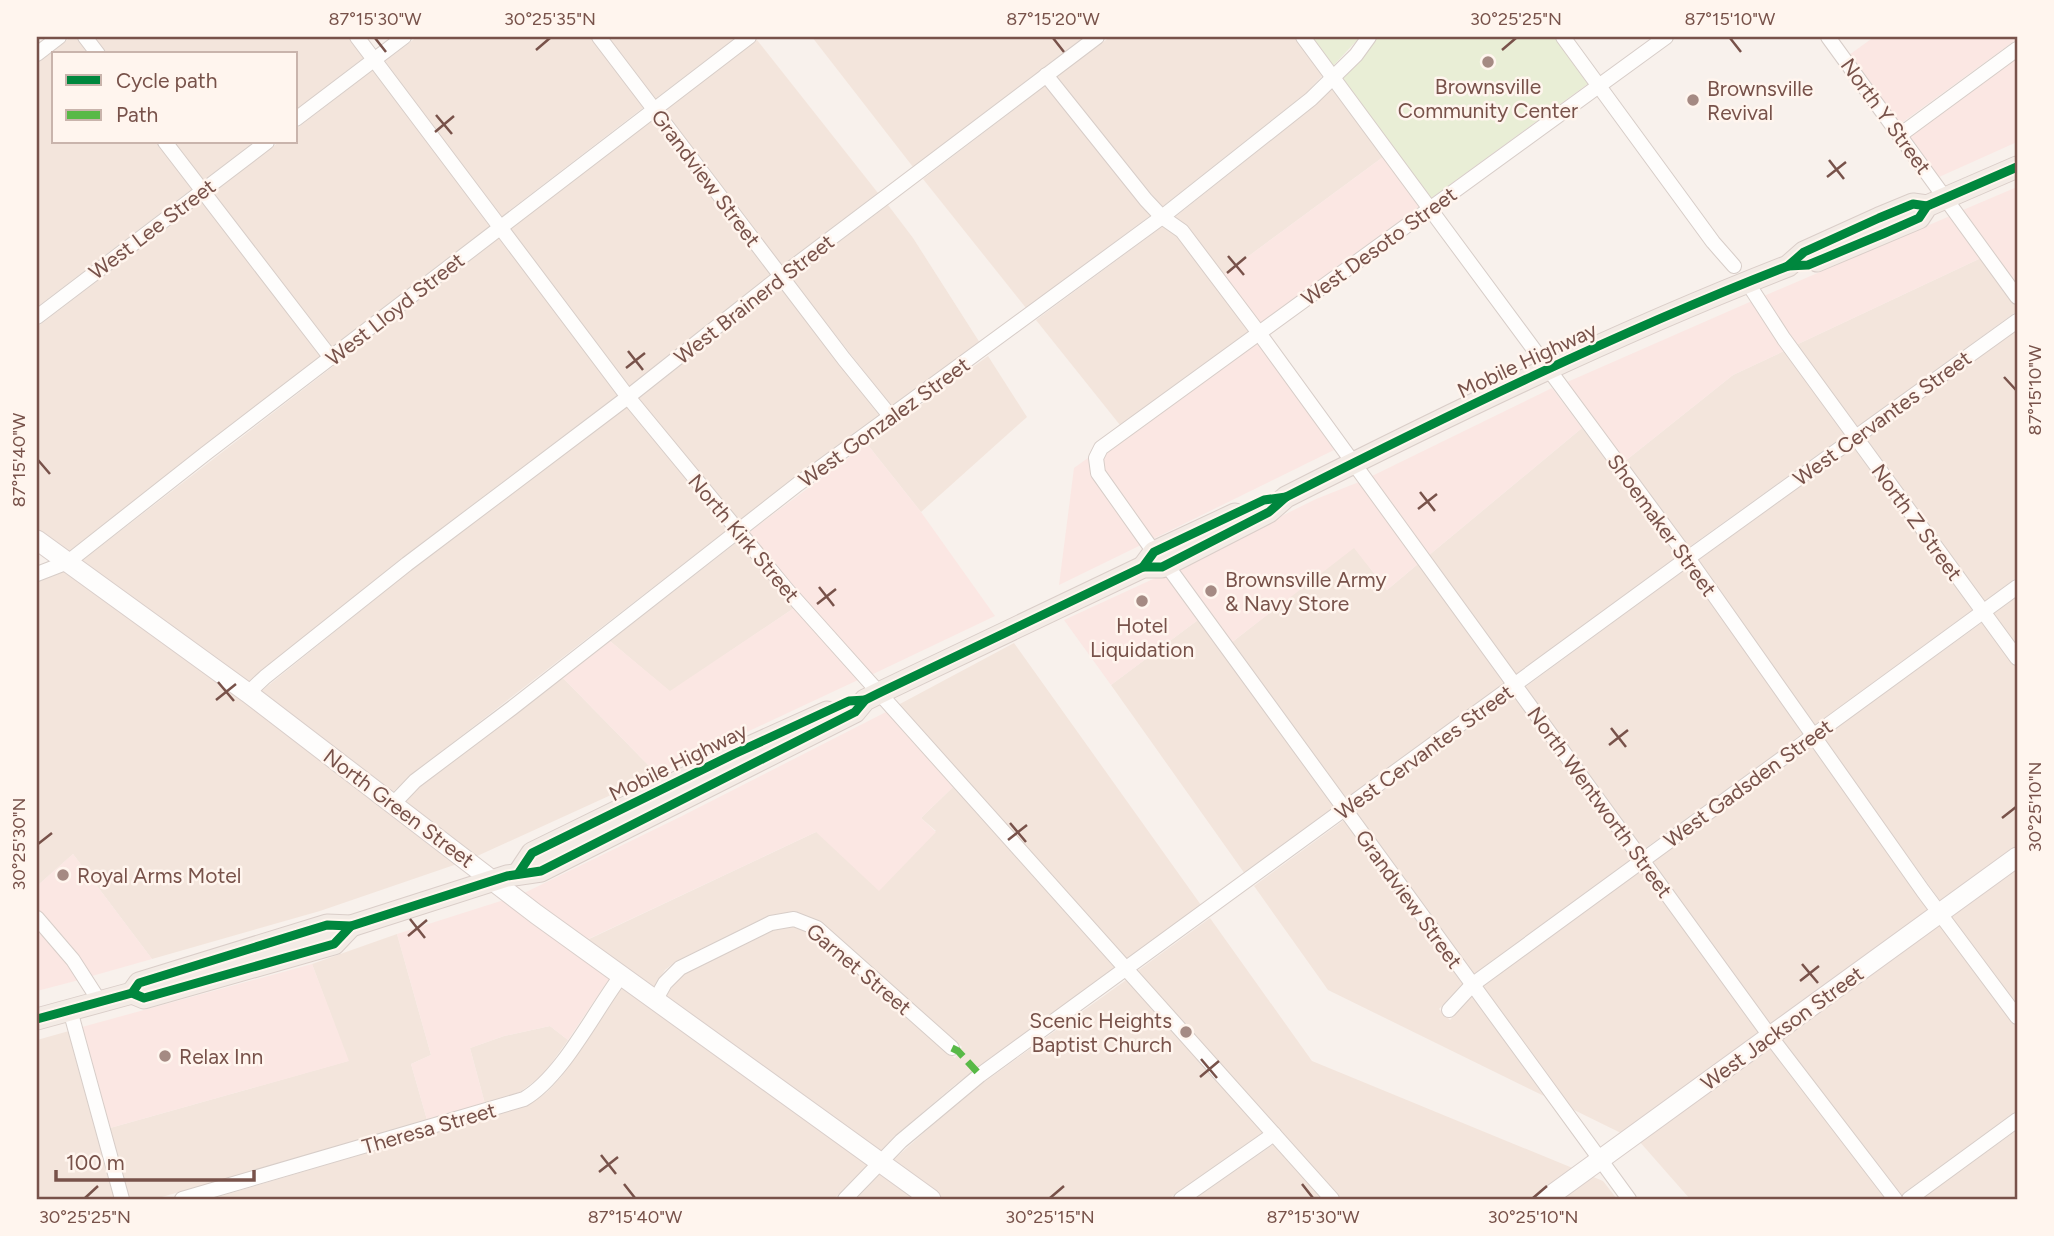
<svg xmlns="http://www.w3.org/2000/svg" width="2054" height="1236" viewBox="0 0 2054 1236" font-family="Figtree,sans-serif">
	<rect width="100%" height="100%" fill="#f8f1ec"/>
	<g fill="#f3e5dc">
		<polygon points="71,37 77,37 90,54 54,54 54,142 157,142 192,189 37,307 37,63"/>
		<polygon points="93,37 349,37 365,57 296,110 296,54 107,54"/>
		<polygon points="417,37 591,37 644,107 500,218 385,61"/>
		<polygon points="608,37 737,37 655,99"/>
		<polygon points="812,37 1084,37 913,167"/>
		<polygon points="1110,37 1295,37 1323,75 1306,93 1162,207 1056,77"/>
		<polygon points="757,40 878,193 782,266 664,111"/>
		<polygon points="374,69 490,226 331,348 212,193 279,142 296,142 296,129"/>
		<polygon points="1046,85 1151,215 1026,308 923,179"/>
		<polygon points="1332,88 1383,157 1223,275 1187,227 1175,217 1315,105"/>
		<polygon points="654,119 772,274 628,387 509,230"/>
		<polygon points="173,142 254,142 203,181"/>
		<polygon points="202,201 321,356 67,553 37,532 37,327"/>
		<polygon points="888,205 913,238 980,343 892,407 791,278"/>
		<polygon points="1163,226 1177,236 1249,331 1120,425 1036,320"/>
		<polygon points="499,238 618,395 402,558 247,684 79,563"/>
		<polygon points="1981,258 2017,308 2017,311 1856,428 1796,345"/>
		<polygon points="781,287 881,415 793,478 738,522 638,399"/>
		<polygon points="2017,330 2017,577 1984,602 1865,440"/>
		<polygon points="1784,351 1845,435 1688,548 1624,462 1733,375"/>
		<polygon points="988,356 1027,417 921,512 867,444"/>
		<polygon points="627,407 727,530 411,775 392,793 259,693 411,570"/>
		<polygon points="1582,428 1678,556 1515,675 1428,556"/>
		<polygon points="1854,448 1974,609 1814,726 1697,561"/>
		<polygon points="737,542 794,608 670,692 610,641"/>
		<polygon points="1354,547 1387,590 1418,564 1505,683 1345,800 1231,643"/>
		<polygon points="1687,568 1803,734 1643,850 1524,688"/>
		<polygon points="67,570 244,699 460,863 320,911 152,959 73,854 37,886 37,582"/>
		<polygon points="2017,596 2017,647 1993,614"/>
		<polygon points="1198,620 1335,808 1245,874 1111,685"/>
		<polygon points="1983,622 2017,669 2017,847 1941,902 1822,738"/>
		<polygon points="1014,643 1201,905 1126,960 898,705"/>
		<polygon points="563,678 657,774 475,857 404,802 420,787"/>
		<polygon points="1514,695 1633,858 1473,975 1354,812"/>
		<polygon points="1812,746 1930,910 1771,1026 1652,862"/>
		<polygon points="953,787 1115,968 956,1084 896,1135 879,1153 665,998 676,981 684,974 774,930 794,926 813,934 932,1040 955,1058 962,1047 821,923 807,916 793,912 768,916 675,962 665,970 653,989 585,941 816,832 936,831 921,818"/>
		<polygon points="1344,820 1463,984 1439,1009 1450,1020 1472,996 1544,1096 1328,990 1254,886"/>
		<polygon points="2017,866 2017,1006 1950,915"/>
		<polygon points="1642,870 1760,1034 1623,1134 1570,1108 1482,987"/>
		<polygon points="1210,918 1312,1061 1575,1169 1533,1199 1341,1199 1136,972"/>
		<polygon points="1939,922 2017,1028 2017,1111 1901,1195 1780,1038"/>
		<polygon points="397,934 431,1055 411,1064 427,1120 155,1199 129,1199 110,1128 348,1061 312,964"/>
		<polygon points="1126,980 1264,1132 1168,1199 942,1199 891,1162 966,1095"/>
		<polygon points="623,985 870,1163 834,1199 211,1199 528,1105 547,1092 561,1077"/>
		<polygon points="550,1026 568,1040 543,1075 520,1092 485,1104 470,1048 504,1036"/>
		<polygon points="69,1031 115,1199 37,1199 37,1040"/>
		<polygon points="1769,1046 1887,1199 1690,1199 1639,1141"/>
		<polygon points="2017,1130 2017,1199 1921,1199"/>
		<polygon points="1274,1144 1323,1199 1194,1199"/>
		<polygon points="882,1172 919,1199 856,1199"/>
		<polygon points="1591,1176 1603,1181 1617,1199 1559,1199"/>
	</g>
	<g fill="#fbe7e3">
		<polygon points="1874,37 2017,37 2017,39 1900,124 1849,55"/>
		<polygon points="2017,58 2017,142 1939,177 1909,137"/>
		<polygon points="1383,157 1419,207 1260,323 1223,275"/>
		<polygon points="2017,187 2017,285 1963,210"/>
		<polygon points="1950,216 1981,258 1796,345 1764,296"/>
		<polygon points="1752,301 1784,351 1733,375 1624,462 1565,383"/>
		<polygon points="1258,343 1336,449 1153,539 1104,471 1103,459 1107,453"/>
		<polygon points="1552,388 1582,428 1428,556 1372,476"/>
		<polygon points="867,444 921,512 995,616 871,675 748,533"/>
		<polygon points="1088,458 1092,477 1141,545 1059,585 1074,468"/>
		<polygon points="1359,482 1418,564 1387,590 1354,548 1231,643 1176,568 1316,499"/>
		<polygon points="1164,574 1198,620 1111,685 1064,620"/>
		<polygon points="794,608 858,680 657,774 563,678 610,641 670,691"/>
		<polygon points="886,712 953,787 921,818 936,832 879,891 816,832 584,941 522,894 682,816"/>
		<polygon points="73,854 152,959 92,976 37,908 37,886"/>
		<polygon points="507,899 611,976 568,1040 550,1026 504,1036 470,1048 485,1104 427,1120 411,1064 431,1055 397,934"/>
		<polygon points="37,928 67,964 79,980 37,991"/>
		<polygon points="312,964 349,1061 110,1128 82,1027"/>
	</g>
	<g fill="#e9eed6">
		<polygon points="1311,37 1360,37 1333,66"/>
		<polygon points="1377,37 1554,37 1589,83 1430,199 1342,79 1361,60"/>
	</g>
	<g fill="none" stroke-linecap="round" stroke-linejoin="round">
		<defs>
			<g id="street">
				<polyline points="85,37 98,54"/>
				<polyline points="357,37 628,397 788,591 1332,1199"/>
				<polyline points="599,37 844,359 891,417"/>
				<polyline points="1303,37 1688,558 1923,891 2017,1017"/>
				<polyline points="1563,37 1713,242 1734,266"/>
				<polyline points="1828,37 2017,297"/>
				<polyline points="37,54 59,37"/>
				<polyline points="1046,75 1146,200 1162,217 1182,231 1259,333 1770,1036 1895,1199"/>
				<polyline points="296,119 404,37"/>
				<polyline points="1900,135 2017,49"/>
				<polyline points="165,142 331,358"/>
				<polyline points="1747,282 1784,339 2017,658"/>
				<polyline points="37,317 267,142"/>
				<polyline points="1154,552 1098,473 1096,458 1101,448 1666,37"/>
				<polyline points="1166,564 1629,1199"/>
				<polyline points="37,574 68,562 205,454 749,37"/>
				<polyline points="248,693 265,677 407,564 628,397 781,276 1097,37"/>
				<polyline points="394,803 415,781 512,708 798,484 1162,217 1311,99 1356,55 1369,37"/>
				<polyline points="37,918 73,960 100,1002"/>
				<polyline points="656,999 665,983 680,968 771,923 794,919 817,928 952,1048"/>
				<polyline points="70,1010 122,1199"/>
				<polyline points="1449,1010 1472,985 2017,587"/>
				<path d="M182,1199L524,1099C562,1077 594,1012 621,976"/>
				<polyline points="845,1199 901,1141 980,1075 1688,558 2017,321"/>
				<polyline points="1181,1199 1274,1134"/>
				<polyline points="1909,1199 2017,1120"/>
			</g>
			<g id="secondary">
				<polyline points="37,540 248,693 536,914 931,1199"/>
				<polyline points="1546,1199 2017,857"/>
			</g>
			<g id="primary">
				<polyline points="1817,261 1919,218 1927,206 2017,167"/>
				<polyline points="1143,567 1154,552 1235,514"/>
				<polyline points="518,874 532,853 734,754 827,712"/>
				<path d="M132,993L139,983L327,925L351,926L507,876L541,871L855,712L865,700L879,693L1143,567H1162L1269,512L1286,497C1450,414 1616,333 1788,266L1804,252L1879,218L1913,204L1927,206"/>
				<polyline points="37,1019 132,993 144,998 334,944 351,926"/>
			</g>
		</defs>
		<use href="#street" stroke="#d7cdc8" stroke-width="16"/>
		<use href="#secondary" stroke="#d9ceca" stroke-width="21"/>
		<use href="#primary" stroke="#dacec9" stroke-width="23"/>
		<use href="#street" stroke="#fefdfc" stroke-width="14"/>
		<use href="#secondary" stroke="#fefdfc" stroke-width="19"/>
		<use href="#primary" stroke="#f3ebe5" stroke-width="21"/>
		<polyline stroke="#58b947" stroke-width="7" stroke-dasharray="14 7" stroke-linecap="butt" points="952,1048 958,1051 980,1075"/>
		<defs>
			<g id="cycleway">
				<polyline points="1788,266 1808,265 1885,233 1919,218 1927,206 2017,167"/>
				<polyline points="1143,567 1154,552 1264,500 1286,497"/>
				<polyline points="518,874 532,853 734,754 849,701 865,700"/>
				<path d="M132,993L139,983L327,925L351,926L507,876L541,871L855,712L865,700L879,693L1143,567H1162L1269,512L1286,497C1450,414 1616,333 1788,266L1804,252L1879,218L1913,204L1927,206"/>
				<polyline points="37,1019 132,993 144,998 334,944 351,926"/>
			</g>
		</defs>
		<use href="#cycleway" stroke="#fff5ee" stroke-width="13"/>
		<use href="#cycleway" stroke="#00873e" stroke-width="9"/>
	</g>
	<path fill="none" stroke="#78524a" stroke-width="2.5" d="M375,38L386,52M1053,38L1064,52M1730,38L1741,52M536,50L550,38M1502,50L1516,38M436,115L452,134M435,132L454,116M1829,160L1844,179M1827,177L1846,162M1228,256L1244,275M1227,273L1246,257M628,351L643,370M626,368L645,353M2004,377L2016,390M38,460L50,474M1420,492L1435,511M1418,509L1437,494M819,587L834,606M817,604L836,589M218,682L234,701M216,700L236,684M1611,728L1626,747M1609,745L1628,730M2002,818L2016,807M1010,823L1026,842M1008,840L1027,825M38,844L52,833M410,919L425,938M408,936L427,920M1802,964L1818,983M1800,981L1819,966M1201,1059L1217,1078M1200,1077L1219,1061M601,1155L616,1174M599,1172L618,1157M624,1184L635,1198M1302,1184L1313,1198M85,1198L98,1186M1050,1198L1064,1186M1533,1198L1547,1186"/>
	<g fill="#a58a83" stroke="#fff5ee" stroke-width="2.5">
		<circle cx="1488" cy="62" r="7"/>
		<circle cx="1693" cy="100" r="7"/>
		<circle cx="1211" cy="591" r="7"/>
		<circle cx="1142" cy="601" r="7"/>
		<circle cx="63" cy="875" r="7"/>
		<circle cx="1186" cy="1032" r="7"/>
		<circle cx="165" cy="1056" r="7"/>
	</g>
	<g text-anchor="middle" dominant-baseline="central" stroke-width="5" stroke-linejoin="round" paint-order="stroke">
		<g font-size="21" fill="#78524a" stroke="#fff5ee" text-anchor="start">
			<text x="1488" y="86" text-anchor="middle">Brownsville<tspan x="1488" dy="24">Community Center</tspan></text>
			<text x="1707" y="88">Brownsville<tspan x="1707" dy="24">Revival</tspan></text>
			<text x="1225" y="579">Brownsville Army<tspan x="1225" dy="24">&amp; Navy Store</tspan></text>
			<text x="1142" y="625" text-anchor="middle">Hotel<tspan x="1142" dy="24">Liquidation</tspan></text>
			<text x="77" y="875">Royal Arms Motel</text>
			<text x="1172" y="1020" text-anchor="end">Scenic Heights<tspan x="1172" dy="24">Baptist Church</tspan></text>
			<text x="179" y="1056">Relax Inn</text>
		</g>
		<g font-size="21" fill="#78524a" stroke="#fff5ee">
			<text transform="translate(1886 116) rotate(54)">North Y Street</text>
			<text transform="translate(706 178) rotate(53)">Grandview Street</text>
			<text transform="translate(152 229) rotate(-37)">West Lee Street</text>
			<text transform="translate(1379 246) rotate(-36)">West Desoto Street</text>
			<text transform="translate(754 299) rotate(-38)">West Brainerd Street</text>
			<text transform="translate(395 309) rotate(-38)">West Lloyd Street</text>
			<text transform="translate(1527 360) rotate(-25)">Mobile Highway</text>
			<text transform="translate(1882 418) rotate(-36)">West Cervantes Street</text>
			<text transform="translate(884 422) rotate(-36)">West Gonzalez Street</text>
			<text transform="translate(1917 522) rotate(54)">North Z Street</text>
			<text transform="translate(1662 525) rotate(54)">Shoemaker Street</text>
			<text transform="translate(744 538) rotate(50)">North Kirk Street</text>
			<text transform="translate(1424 752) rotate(-36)">West Cervantes Street</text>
			<text transform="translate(678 762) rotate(-26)">Mobile Highway</text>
			<text transform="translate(1748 783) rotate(-36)">West Gadsden Street</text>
			<text transform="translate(1600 802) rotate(54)">North Wentworth Street</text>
			<text transform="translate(399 808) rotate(37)">North Green Street</text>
			<text transform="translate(1409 899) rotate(54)">Grandview Street</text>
			<text transform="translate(859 969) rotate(40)">Garnet Street</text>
			<text transform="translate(1782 1028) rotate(-36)">West Jackson Street</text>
			<text transform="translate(429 1128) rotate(-16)">Theresa Street</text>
		</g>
	</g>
	<rect width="2054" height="1236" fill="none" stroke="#fff5ee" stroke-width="77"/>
	<rect x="52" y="52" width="245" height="91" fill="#fff5ee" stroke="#c9b4ac" stroke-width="2"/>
	<rect x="66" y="75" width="35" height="10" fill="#00873e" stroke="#c9b4ac" stroke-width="2"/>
	<text x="116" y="88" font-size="21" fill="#78524a">Cycle path</text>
	<rect x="66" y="110" width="35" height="10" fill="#58b947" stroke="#c9b4ac" stroke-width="2"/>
	<text x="116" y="122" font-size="21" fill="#78524a">Path</text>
	<path d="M56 1170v10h198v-10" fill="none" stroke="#78524a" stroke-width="3.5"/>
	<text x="66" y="1170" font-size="21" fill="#78524a" stroke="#fff5ee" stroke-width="5" paint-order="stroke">100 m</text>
	<rect x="38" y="38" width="1978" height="1160" fill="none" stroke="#78524a" stroke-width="2.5"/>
	<g font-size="18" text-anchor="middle" fill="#78524a">
		<text x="375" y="25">87°15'30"W</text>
		<text x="550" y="25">30°25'35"N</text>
		<text x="1053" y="25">87°15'20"W</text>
		<text x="1516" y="25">30°25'25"N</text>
		<text x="1730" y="25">87°15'10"W</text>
		<text transform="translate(2035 390) rotate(-90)" y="6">87°15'10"W</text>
		<text transform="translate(19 460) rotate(-90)" y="6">87°15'40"W</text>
		<text transform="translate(2035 807) rotate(-90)" y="6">30°25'10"N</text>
		<text transform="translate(19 844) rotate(-90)" y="6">30°25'30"N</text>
		<text x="85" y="1223">30°25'25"N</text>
		<text x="635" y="1223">87°15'40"W</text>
		<text x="1050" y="1223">30°25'15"N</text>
		<text x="1313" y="1223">87°15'30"W</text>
		<text x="1533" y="1223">30°25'10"N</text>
	</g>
</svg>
